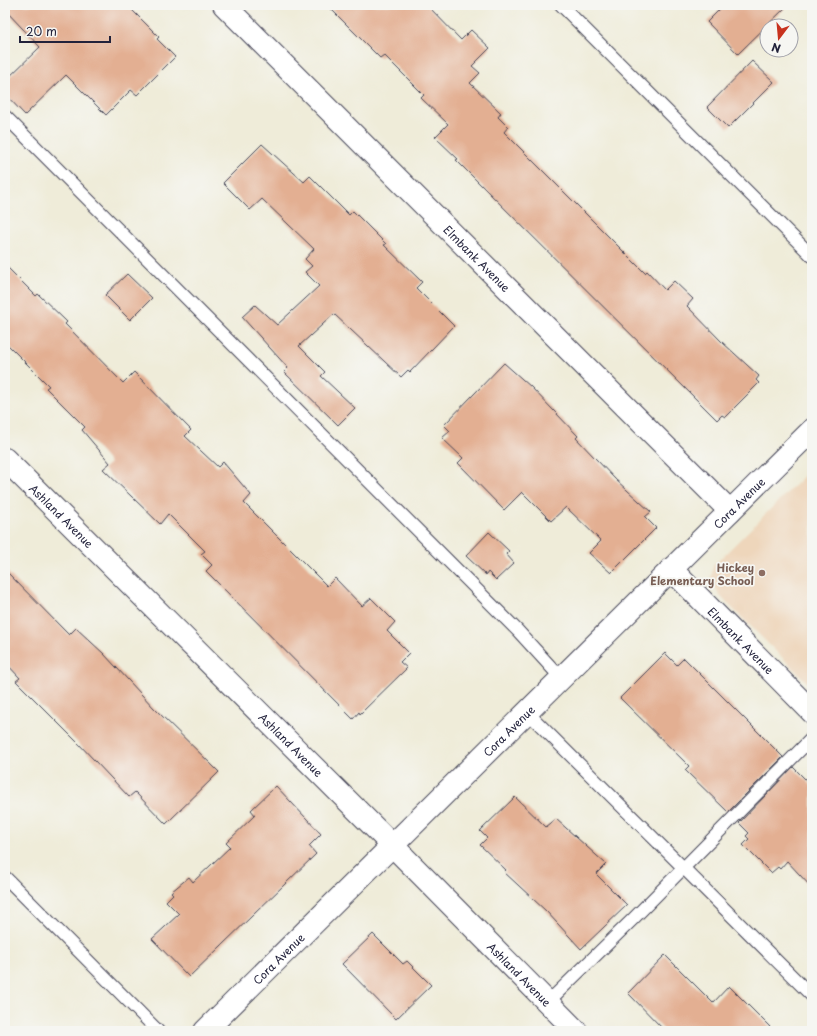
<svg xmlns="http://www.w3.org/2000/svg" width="817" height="1036" viewBox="0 0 817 1036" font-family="'Playpen Sans',sans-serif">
	<rect width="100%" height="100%" fill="#f6f6f2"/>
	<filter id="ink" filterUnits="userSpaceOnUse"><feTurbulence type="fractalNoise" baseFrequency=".025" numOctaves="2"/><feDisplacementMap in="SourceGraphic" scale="8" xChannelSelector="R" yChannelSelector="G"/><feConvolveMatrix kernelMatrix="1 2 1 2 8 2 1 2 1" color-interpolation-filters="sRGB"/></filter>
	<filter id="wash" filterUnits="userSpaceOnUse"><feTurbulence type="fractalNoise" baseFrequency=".012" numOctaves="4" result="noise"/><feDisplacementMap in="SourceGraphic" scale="16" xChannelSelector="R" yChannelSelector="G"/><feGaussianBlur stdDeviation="0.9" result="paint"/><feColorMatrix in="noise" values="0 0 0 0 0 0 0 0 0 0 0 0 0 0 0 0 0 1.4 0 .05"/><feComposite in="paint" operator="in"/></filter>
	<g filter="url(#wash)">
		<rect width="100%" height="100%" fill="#efecd9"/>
		<polygon fill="#eed6bb" points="812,468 812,687 721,597 711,580 713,566"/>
		<g id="blocks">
			<g fill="#e3af92">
				<polygon points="5,5 127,5 159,37 157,39 175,57 137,95 131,90 106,115 66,75 25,115 5,94 5,81 40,47 5,10"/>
				<polygon points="327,5 427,5 461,40 471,30 490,48 472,66 480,73 470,83 501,113 498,117 508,127 504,132 645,273 647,271 665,290 674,281 693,299 687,306 722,342 759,376 756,380 759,383 725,417 722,415 717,420 456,160 458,159 435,137 448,124 421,98 424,95 384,55 380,58"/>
				<polygon points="724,5 788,5 738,54 707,22"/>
				<polygon points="752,61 774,82 728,128 707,107"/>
				<polygon points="262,144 304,182 310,176 349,215 353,211 386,244 384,245 422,282 416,288 454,326 410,372 408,370 401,377 334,314 299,346 325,372 321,376 355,408 338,425 284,372 288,368 242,317 255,305 277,325 319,286 305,272 312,266 305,259 314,249 262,199 250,210 223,183"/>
				<polygon points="5,265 36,296 38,294 67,322 65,324 123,383 134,372 191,430 185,436 218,467 223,462 251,495 244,503 327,586 335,578 362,606 371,598 395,622 387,631 409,653 400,662 407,668 360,714 359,712 353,719 206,571 212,565 201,554 205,551 168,514 160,524 103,469 110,463 82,430 85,427 46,388 49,386 5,342"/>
				<polygon points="127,274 152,298 130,320 105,295"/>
				<polygon points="504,363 531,387 578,436 576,438 615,479 651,512 645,517 656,528 611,573 589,553 601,541 566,507 551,521 522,492 504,510 458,463 463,458 442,438 450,431 444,425"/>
				<polygon points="489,532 509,551 506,554 514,563 496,580 488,572 486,575 466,556"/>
				<polygon points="5,570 69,635 76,628 104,654 154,708 219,772 166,824 135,792 129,797 78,743 16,681 20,678 5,662"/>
				<polygon points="665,653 677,665 684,658 783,757 728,812 685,770 689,766 620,698"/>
				<polygon points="793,767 812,786 812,888 787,861 780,869 778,867 771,873 743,845 749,839 746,836 749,833 739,823"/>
				<polygon points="276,786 321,834 309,846 316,854 189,977 152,939 179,914 166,901 173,894 171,892 189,877 193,882 230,847 226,843 255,815 251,810"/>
				<polygon points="515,797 546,827 556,819 606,864 596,874 627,905 581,949 546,911 504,872 506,870 480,845 487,838 480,831"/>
				<polygon points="373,934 403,964 407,961 431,985 396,1019 342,964"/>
				<polygon points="665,955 713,1003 729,986 774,1031 665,1031 628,993"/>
			</g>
		</g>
	</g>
	<g filter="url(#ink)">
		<use href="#blocks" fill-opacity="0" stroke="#414053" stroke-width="1"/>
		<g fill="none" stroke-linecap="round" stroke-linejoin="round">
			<defs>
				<g id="service">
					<polyline points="561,5 812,256"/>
					<polyline points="5,116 518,631 561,678"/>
					<polyline points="527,712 812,996"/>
					<polyline points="5,877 158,1031"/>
					<polyline points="548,1002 633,919 812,738"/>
				</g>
				<g id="minor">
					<path id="s1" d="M224,5L730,511"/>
					<path id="s2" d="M5,459L392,845L576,1031"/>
					<path id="s3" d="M671,569L812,712"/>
					<path id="s4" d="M205,1031L812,430"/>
				</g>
			</defs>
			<use href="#service" stroke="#414053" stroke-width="14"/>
			<use href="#minor" stroke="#414053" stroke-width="24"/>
			<use href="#service" stroke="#fff" stroke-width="12"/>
			<use href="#minor" stroke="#fff" stroke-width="22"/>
		</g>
	</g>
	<circle fill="#8d6e63" stroke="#f6f6f2" stroke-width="1.5" cx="762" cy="573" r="4"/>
	<g text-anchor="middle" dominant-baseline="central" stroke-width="3.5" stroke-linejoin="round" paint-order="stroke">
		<g font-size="11" fill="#22223b" stroke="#f6f6f2">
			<text stroke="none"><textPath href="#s1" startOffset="358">Elmbank Avenue</textPath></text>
			<text stroke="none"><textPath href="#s4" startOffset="751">Cora Avenue</textPath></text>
			<text stroke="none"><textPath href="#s2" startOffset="80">Ashland Avenue</textPath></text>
			<text stroke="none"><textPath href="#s3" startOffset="100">Elmbank Avenue</textPath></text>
			<text stroke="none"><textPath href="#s4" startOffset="427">Cora Avenue</textPath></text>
			<text stroke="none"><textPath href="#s2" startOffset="404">Ashland Avenue</textPath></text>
			<text stroke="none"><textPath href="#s4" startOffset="103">Cora Avenue</textPath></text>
			<text stroke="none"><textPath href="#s2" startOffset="728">Ashland Avenue</textPath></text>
		</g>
		<g font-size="11" font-weight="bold" fill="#785e54" stroke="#f6f6f2" text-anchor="end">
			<text x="754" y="567">Hickey<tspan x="754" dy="13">Elementary School</tspan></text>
		</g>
	</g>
	<rect width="817" height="1036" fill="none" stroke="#f6f6f2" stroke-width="20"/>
	<g transform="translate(779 38) rotate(196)"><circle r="19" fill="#f6f6f2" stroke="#a1a1a9"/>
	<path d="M0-3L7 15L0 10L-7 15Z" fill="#c8321e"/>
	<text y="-6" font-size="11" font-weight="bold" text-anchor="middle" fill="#22223b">N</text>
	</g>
	<path d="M20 36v6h90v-6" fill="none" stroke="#22223b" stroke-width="2"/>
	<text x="26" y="36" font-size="12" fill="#22223b" stroke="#f6f6f2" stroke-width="3" paint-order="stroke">20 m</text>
</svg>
